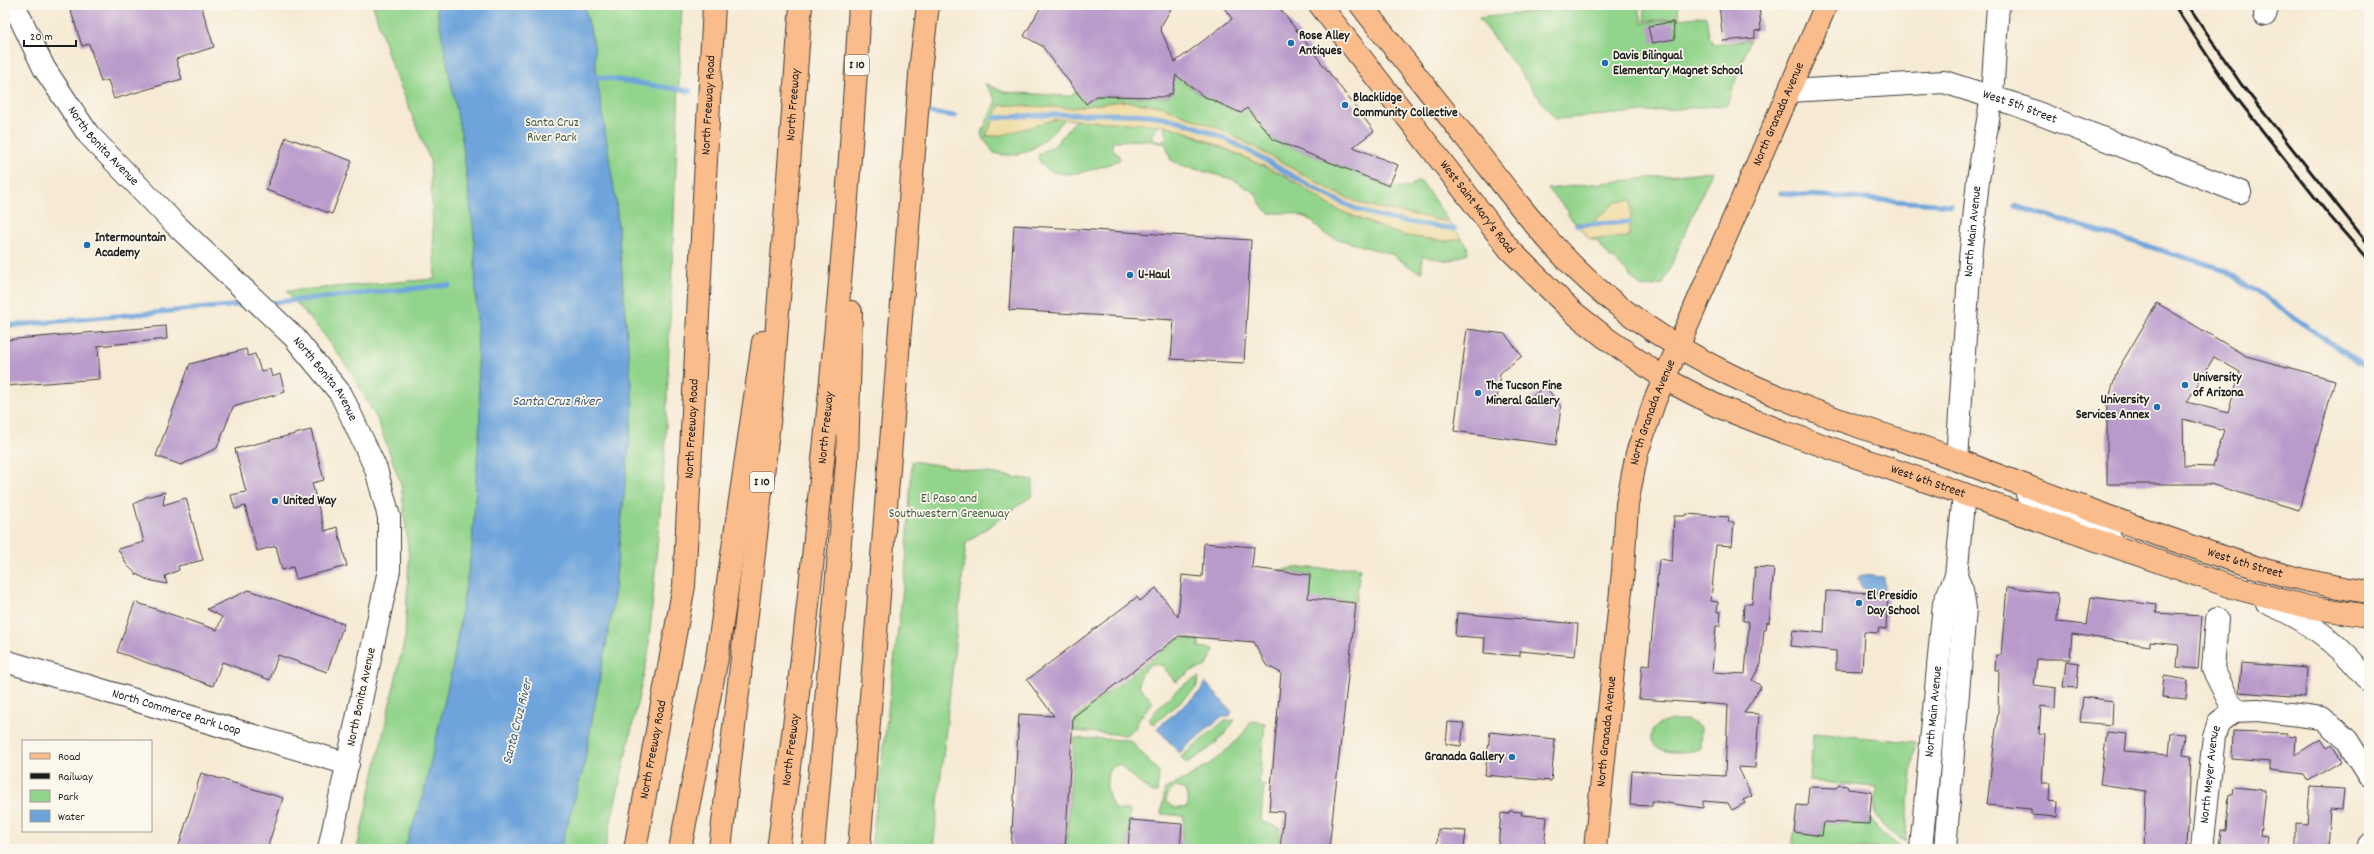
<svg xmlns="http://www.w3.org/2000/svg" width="2374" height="854" viewBox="0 0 2374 854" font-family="Dekko,sans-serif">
	<rect width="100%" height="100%" fill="#fbf7ec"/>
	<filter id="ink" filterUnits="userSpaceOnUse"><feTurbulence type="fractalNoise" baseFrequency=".025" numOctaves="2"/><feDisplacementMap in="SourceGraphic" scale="8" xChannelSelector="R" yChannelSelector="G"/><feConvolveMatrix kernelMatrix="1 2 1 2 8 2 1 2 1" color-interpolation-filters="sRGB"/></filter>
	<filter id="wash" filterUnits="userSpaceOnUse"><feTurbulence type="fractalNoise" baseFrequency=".012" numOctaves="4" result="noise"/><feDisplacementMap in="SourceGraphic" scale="16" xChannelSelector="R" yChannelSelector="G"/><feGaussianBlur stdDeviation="0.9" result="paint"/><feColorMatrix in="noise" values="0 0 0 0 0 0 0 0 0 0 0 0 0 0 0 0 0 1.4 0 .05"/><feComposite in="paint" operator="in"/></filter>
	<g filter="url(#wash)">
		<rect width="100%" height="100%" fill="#f6ead4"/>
		<g fill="#92d48b" stroke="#577854" fill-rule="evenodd">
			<polygon points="373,5 682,5 665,453 648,655 605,849 357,849 405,637 409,557 401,484 377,419 349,369 322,332 286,291 435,279 430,160 389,58"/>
			<polygon points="1588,5 1638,5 1643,23 1706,16 1709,36 1714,45 1750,39 1727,105 1555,119 1479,18"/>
			<polygon points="1644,5 1678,5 1679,18 1645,21"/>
			<path d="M1175,76L1203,96L1241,113L1247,108L1274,140L1389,186L1408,188L1416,182H1422L1449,222L1368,206L1347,199L1233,135L1160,106L1122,101L1072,108L1000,105L986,136L1056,119H1065C1046,140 1026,162 994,153L981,135L996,100L984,83L1004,92L1068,96L1077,92L1086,103L1096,96L1168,97V94H1172Z"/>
			<path d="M1076,120L1158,124L1156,130L1151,134L1154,140L1163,141L1167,137L1164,131L1165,125L1172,126L1286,176L1334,208L1390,231L1406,236L1445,241L1462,239L1467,245L1468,253L1450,261L1422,256V272L1413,269L1391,254L1334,238L1323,233L1314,223L1305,217L1290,213H1269L1263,208L1255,193L1232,179L1180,165L1170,159L1166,144L1143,140L1113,141L1112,147L1120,158L1118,161C1095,168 1052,188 1038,158L1040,153L1054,146Z"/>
			<polygon points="1712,171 1663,284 1642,288 1613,258 1610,258 1597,241 1590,239 1594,239 1580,223 1575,223 1567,214 1569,212 1547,189"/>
			<polygon points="912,461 1033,480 1032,496 966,543 933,849 871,849 906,564"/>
			<path d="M1353,566L1360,568L1356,601L1331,599V603L1309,602L1311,574L1279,570C1304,564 1329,573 1353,566Z"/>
			<polygon points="1179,638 1199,640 1199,647 1214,649 1207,666 1191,671 1175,682 1162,665 1151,664 1140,675 1139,686 1153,702 1136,723 1137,726 1126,735 1074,731 1075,718"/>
			<path d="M1199,677L1196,688L1153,725L1149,719C1163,702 1178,685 1199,677Z"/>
			<path d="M1235,720C1223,739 1206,753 1186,763L1181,757L1224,721Z"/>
			<path d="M1673,720H1687L1701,727L1700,749C1686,753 1654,757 1651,736C1652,725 1664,722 1673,720Z"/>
			<path d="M1252,721L1265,723L1259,784H1264L1261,821L1280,828L1279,849H1182L1184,816L1161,814L1165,789C1200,772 1230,754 1252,721ZM1175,787L1184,789C1187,796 1191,801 1186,808H1174L1166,802L1167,794Z"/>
			<polygon points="1813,733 1915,742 1905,842 1884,827 1875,814 1876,787 1810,781"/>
			<path d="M1074,738L1130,740L1159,772L1157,793H1153L1134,779L1119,764L1109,770C1104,784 1108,797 1115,810H1130L1127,849H1066Z"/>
			<polygon points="1870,817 1879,831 1903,849 1792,849 1794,832 1822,836 1824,822 1869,824"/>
		</g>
		<g fill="#eeda9e" stroke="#857b5d">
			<polygon points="1122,101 1160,106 1223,130 1342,196 1368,206 1449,222 1462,239 1445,241 1406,236 1390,231 1334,208 1286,176 1193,134 1165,125 1056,119 1003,135 986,136 1000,105 1072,108"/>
			<polygon points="1632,200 1629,237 1590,239 1575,223 1591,224 1616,202"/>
		</g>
		<g fill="#6ea4db" stroke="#45607c">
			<polygon points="436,5 584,5 594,45 597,78 616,202 633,406 613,606 583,770 560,849 404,849 422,800 453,664 472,547 480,419 474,235 462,139"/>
			<polygon points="1862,575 1884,577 1884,591 1872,591 1861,587 1858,577"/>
			<polygon points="1205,682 1232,712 1228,717 1221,717 1179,753 1157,728 1201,691"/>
		</g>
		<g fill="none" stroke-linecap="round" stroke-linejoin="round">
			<g stroke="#6ea4db" stroke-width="5">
				<polyline points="592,76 690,91"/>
				<polyline points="932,113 955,116"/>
				<path d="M995,118C1030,115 1065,114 1101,114C1122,114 1146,113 1167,118C1236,134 1290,180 1354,208C1385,221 1422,224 1455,229"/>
				<polyline points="1781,193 1951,205"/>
				<polyline points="2015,206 2223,269 2369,369"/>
				<polyline points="1577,225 1629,222"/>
				<polyline points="267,303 449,285"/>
				<polyline points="5,326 251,304"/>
			</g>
		</g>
		<g id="blocks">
			<g fill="#b99bcb" fill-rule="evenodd">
				<polygon points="69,5 201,5 214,47 176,59 182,79 114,99 108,80 101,82 89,44 82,46"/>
				<polygon points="1042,5 1173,5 1160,28 1175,62 1232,19 1222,5 1277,5 1374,131 1353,147 1398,165 1389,186 1274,140 1247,108 1241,113 1203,96 1176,75 1172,94 1168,94 1168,97 1096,96 1086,104 1042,46 1024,36"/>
				<polygon points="1719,5 1759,5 1761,30 1755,31 1755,38 1723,41"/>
				<polygon points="1673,22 1675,39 1652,43 1648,26"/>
				<polygon points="286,137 352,161 332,214 266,190"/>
				<polygon points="1014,225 1251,240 1244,363 1171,359 1174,320 1009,310"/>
				<path d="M2157,303L2246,356L2335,380L2299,510L2210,484H2107V405L2117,371ZM2214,357L2240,372L2228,413L2187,402ZM2183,419L2224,430L2213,467L2184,466Z"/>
				<polygon points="166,326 167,339 98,346 100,379 5,386 5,340"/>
				<polygon points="1467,329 1505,334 1522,356 1500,373 1497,399 1524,403 1545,386 1561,407 1556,445 1454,431"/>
				<polygon points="246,349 248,356 255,354 261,371 270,369 272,377 280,374 285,392 233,407 217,448 181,465 156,456 190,364"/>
				<polygon points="311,430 324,480 312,483 325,531 337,527 347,566 296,579 293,567 282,570 276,546 257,551 245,506 235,509 231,495 246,492 235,449"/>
				<polygon points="165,492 163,505 186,498 203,560 178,566 179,570 165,576 167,584 148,580 136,574 127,565 118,549 144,542 134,504 146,497"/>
				<polygon points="1686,514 1729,517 1728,522 1734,522 1732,546 1716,545 1711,601 1718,602 1717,612 1721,612 1720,626 1716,626 1712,672 1745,674 1749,624 1748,621 1743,621 1744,604 1752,604 1755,567 1774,568 1769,623 1767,622 1766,630 1764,630 1761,664 1752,680 1761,686 1744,713 1759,714 1755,768 1738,767 1752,796 1743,800 1745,803 1732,810 1728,803 1703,801 1703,808 1652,801 1652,806 1630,805 1632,771 1725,776 1728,705 1639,699 1642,665 1649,666 1659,559 1672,561 1674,516 1685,516"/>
				<polygon points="1204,543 1254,547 1252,568 1310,575 1308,598 1356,603 1329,849 1280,849 1284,812 1269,811 1281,673 1266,665 1254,642 1179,636 1073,717 1065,849 1011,849 1019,714 1054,716 1027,680 1137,597 1140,601 1156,588 1178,617 1182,575 1202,577"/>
				<polygon points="2007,587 2058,593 2057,622 2087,625 2091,597 2157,605 2156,613 2202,616 2198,669 2177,667 2179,645 2150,642 2150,646 2072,634 2070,659 2037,659 2034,685 2056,688 2055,708 2041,706 2039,734 2045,735 2042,783 2050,783 2049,801 2058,802 2057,817 2031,815 2031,809 1987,805 1998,712 1999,670 1995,670 1996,655 2001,655"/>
				<polygon points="249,590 344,624 327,672 278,655 270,680 222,662 213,686 117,652 135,602 217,630 222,617 207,609"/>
				<polygon points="1826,591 1880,593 1880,596 1888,596 1886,629 1879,628 1878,633 1864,632 1862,671 1836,670 1836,651 1791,646 1793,630 1824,633"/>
				<polygon points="1457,613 1578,624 1575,656 1520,651 1520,656 1484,653 1485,638 1455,636"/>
				<polygon points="2066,661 2079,663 2077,688 2063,687"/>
				<polygon points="2241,663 2307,668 2305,697 2239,692"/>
				<polygon points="2164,676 2188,680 2186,699 2162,697"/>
				<polygon points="2083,697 2113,701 2112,725 2080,722"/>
				<polygon points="1448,722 1464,723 1461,746 1446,744"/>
				<polygon points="2233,731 2287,733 2287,735 2296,736 2295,755 2321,739 2327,748 2332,745 2342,761 2308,781 2304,774 2270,770 2270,762 2232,759"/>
				<polygon points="1490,732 1555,739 1551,781 1485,775"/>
				<polygon points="2107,732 2127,734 2125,751 2169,755 2171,733 2185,734 2183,755 2191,756 2187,849 2144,849 2146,791 2100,784"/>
				<polygon points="201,773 283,798 267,849 178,849"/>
				<polygon points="1839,785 1847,786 1848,789 1872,792 1869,824 1824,822 1822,836 1794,832 1797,805 1807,806 1809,787 1836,788"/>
				<polygon points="2233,787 2265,790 2260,835 2267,836 2265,849 2219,849 2221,830 2226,831 2229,795 2232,795"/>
				<polygon points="2310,787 2344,789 2342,810 2330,809 2327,849 2296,849 2296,823 2307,824"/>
				<polygon points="1509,811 1522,812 1521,815 1547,817 1544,849 1498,847 1501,813 1508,814"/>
				<polygon points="1130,820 1182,824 1180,849 1128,849"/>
				<polygon points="1438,829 1466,831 1464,848 1437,846"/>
			</g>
		</g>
	</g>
	<g filter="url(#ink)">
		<use href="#blocks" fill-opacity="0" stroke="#3d3b38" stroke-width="1"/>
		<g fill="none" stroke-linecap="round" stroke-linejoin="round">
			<defs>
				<g id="minor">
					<path id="s1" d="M14,5L44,68L88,134L175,224L294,337L341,394L376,469L389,517V570L329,849"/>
					<polyline points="2265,15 2268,5"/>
					<path id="s2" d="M1789,91L1944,82L2017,105L2240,192"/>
					<path id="s3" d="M1957,460L1970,259L1978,180L1992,96L1998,5"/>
					<polyline points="2027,494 2110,538"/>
					<path d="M2267,603C2309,620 2342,645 2369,682"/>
					<path id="s4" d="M5,661L348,764"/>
					<polyline points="2234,711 2258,710 2322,718 2347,740 2369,775"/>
					<path id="s5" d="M1921,849L1944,603L1956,576L1964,494"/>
					<polyline points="1945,849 1965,609 1962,590 1956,576"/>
					<path id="s6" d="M2202,849L2214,736L2219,722L2234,711L2213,669L2217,619"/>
					<polyline points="2369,849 2369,845"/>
				</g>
				<g id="major">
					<path id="s7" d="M1320,5L1510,250L1573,312L1606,338L1665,379L1717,406L1784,432L2232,587L2308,607L2369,616"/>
					<path id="s8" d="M1361,5C1395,50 1431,93 1466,138C1510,193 1551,251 1606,296C1685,360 1768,396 1863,428C1894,438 1925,447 1955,459C2017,483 2080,506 2142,529C2218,556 2288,581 2369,592"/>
					<path id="s9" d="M635,849L684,586L714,5"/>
					<polyline points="859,849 921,62 928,5"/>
					<path id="s10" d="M1595,849L1623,571L1627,504L1637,453L1655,400L1826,5"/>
				</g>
				<g id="highway">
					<polyline points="680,849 717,658 763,342"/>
					<path id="s11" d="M720,849L771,405L801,5"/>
					<path id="s12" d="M778,849C795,729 808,609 820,489C837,328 851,167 860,5"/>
					<polyline points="813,849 847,462 851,312"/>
				</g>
			</defs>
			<use href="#minor" stroke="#3d3b38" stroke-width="24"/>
			<use href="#major" stroke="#3d3b38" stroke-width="24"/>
			<use href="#highway" stroke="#3d3b38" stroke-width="24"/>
			<use href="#minor" stroke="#fff" stroke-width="22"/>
			<use href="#major" stroke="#fabc8b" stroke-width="22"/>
			<use href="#highway" stroke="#fabc8b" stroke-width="22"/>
			<g stroke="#1c1c1c" stroke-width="3">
				<polyline points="2174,5 2228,87 2328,214 2369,261"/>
				<polyline points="2188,5 2241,84 2369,245"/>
			</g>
		</g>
	</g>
	<g fill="#1f6fb2" stroke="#fbf7ec" stroke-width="1.5">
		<circle cx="1291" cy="43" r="4"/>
		<circle cx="1605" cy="63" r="4"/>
		<circle cx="1345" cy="105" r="4"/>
		<circle cx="87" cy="245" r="4"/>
		<circle cx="1130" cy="275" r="4"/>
		<circle cx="2185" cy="385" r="4"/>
		<circle cx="1478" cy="393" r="4"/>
		<circle cx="2157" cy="407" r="4"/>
		<circle cx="275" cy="501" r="4"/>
		<circle cx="1859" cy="603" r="4"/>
		<circle cx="1512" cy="757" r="4"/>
	</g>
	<g text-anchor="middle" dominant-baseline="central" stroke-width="3.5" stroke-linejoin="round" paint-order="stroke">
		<g fill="#fbf7ec" stroke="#5f5e5a" stroke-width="1">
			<rect x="845" y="55" width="24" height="20" rx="3"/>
			<rect x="750" y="472" width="24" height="20" rx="3"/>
		</g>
		<g font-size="12" font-weight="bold" fill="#1c1c1c">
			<text x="857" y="65">I 10</text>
			<text x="762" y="482">I 10</text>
		</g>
		<g font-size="13" font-weight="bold" fill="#1c1c1c" stroke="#fbf7ec" text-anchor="start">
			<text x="1299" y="36">Rose Alley<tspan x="1299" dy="15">Antiques</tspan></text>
			<text x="1613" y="56">Davis Bilingual<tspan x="1613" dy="15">Elementary Magnet School</tspan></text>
			<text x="1353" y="98">Blacklidge<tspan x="1353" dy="15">Community Collective</tspan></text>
			<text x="95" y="238">Intermountain<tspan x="95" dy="15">Academy</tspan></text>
			<text x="1138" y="275">U-Haul</text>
			<text x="2193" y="378">University<tspan x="2193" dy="15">of Arizona</tspan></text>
			<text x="1486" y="386">The Tucson Fine<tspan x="1486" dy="15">Mineral Gallery</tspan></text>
			<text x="2149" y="400" text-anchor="end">University<tspan x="2149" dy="15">Services Annex</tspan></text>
			<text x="283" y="501">United Way</text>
			<text x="1867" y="596">El Presidio<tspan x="1867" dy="15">Day School</tspan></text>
			<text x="1504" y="757" text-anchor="end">Granada Gallery</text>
		</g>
		<g font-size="13" fill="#1c1c1c" stroke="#fbf7ec">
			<text stroke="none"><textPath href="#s11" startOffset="748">North Freeway</textPath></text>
			<text stroke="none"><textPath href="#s9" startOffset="749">North Freeway Road</textPath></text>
			<text stroke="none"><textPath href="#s2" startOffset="235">West 5th Street</textPath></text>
			<text stroke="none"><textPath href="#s10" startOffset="766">North Granada Avenue</textPath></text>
			<text stroke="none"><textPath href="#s1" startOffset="168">North Bonita Avenue</textPath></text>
			<text stroke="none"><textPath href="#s7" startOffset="256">West Saint Mary's Road</textPath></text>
			<text stroke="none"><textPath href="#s3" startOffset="229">North Main Avenue</textPath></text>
			<text stroke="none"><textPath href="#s1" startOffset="491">North Bonita Avenue</textPath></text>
			<text stroke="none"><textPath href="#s10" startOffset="442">North Granada Avenue</textPath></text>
			<text stroke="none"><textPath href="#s12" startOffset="424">North Freeway</textPath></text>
			<text stroke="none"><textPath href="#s9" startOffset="425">North Freeway Road</textPath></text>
			<text stroke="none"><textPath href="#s7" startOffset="795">West 6th Street</textPath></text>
			<text stroke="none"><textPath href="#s8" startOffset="1077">West 6th Street</textPath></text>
			<text transform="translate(362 697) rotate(-78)">North Bonita Avenue</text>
			<text stroke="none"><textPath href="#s5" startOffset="138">North Main Avenue</textPath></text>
			<text stroke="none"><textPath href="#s4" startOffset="179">North Commerce Park Loop</textPath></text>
			<text stroke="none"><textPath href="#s10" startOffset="118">North Granada Avenue</textPath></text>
			<text stroke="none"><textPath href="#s9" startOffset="101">North Freeway Road</textPath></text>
			<text stroke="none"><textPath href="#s12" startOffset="100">North Freeway</textPath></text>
			<text stroke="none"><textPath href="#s6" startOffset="75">North Meyer Avenue</textPath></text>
		</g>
		<g font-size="13" fill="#455c43" stroke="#fbf7ec">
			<text x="552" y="123">Santa Cruz<tspan x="552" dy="15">River Park</tspan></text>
			<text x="949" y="499">El Paso and<tspan x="949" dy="15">Southwestern Greenway</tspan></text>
		</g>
		<g font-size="14" font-style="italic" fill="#415972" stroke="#fbf7ec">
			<text x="556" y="402">Santa Cruz River</text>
			<text transform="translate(518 722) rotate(-76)">Santa Cruz River</text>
		</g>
	</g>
	<rect width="2374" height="854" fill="none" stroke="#fbf7ec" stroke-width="20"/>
	<rect x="22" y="740" width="130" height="92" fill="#fbf7ec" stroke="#a29f99"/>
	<rect x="30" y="753" width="20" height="6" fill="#fabc8b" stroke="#a29f99"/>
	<text x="58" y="760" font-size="12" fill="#1c1c1c">Road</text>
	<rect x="30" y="773" width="20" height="6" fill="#1c1c1c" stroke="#a29f99"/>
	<text x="58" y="780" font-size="12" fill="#1c1c1c">Railway</text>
	<rect x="30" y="790" width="20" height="12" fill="#92d48b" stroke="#a29f99"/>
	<text x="58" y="800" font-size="12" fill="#1c1c1c">Park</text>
	<rect x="30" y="810" width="20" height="12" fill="#6ea4db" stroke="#a29f99"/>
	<text x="58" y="820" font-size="12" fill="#1c1c1c">Water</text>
	<path d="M24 40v6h52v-6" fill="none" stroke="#1c1c1c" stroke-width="2"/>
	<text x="30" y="40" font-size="12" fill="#1c1c1c" stroke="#fbf7ec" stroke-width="3" paint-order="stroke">20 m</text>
</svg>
